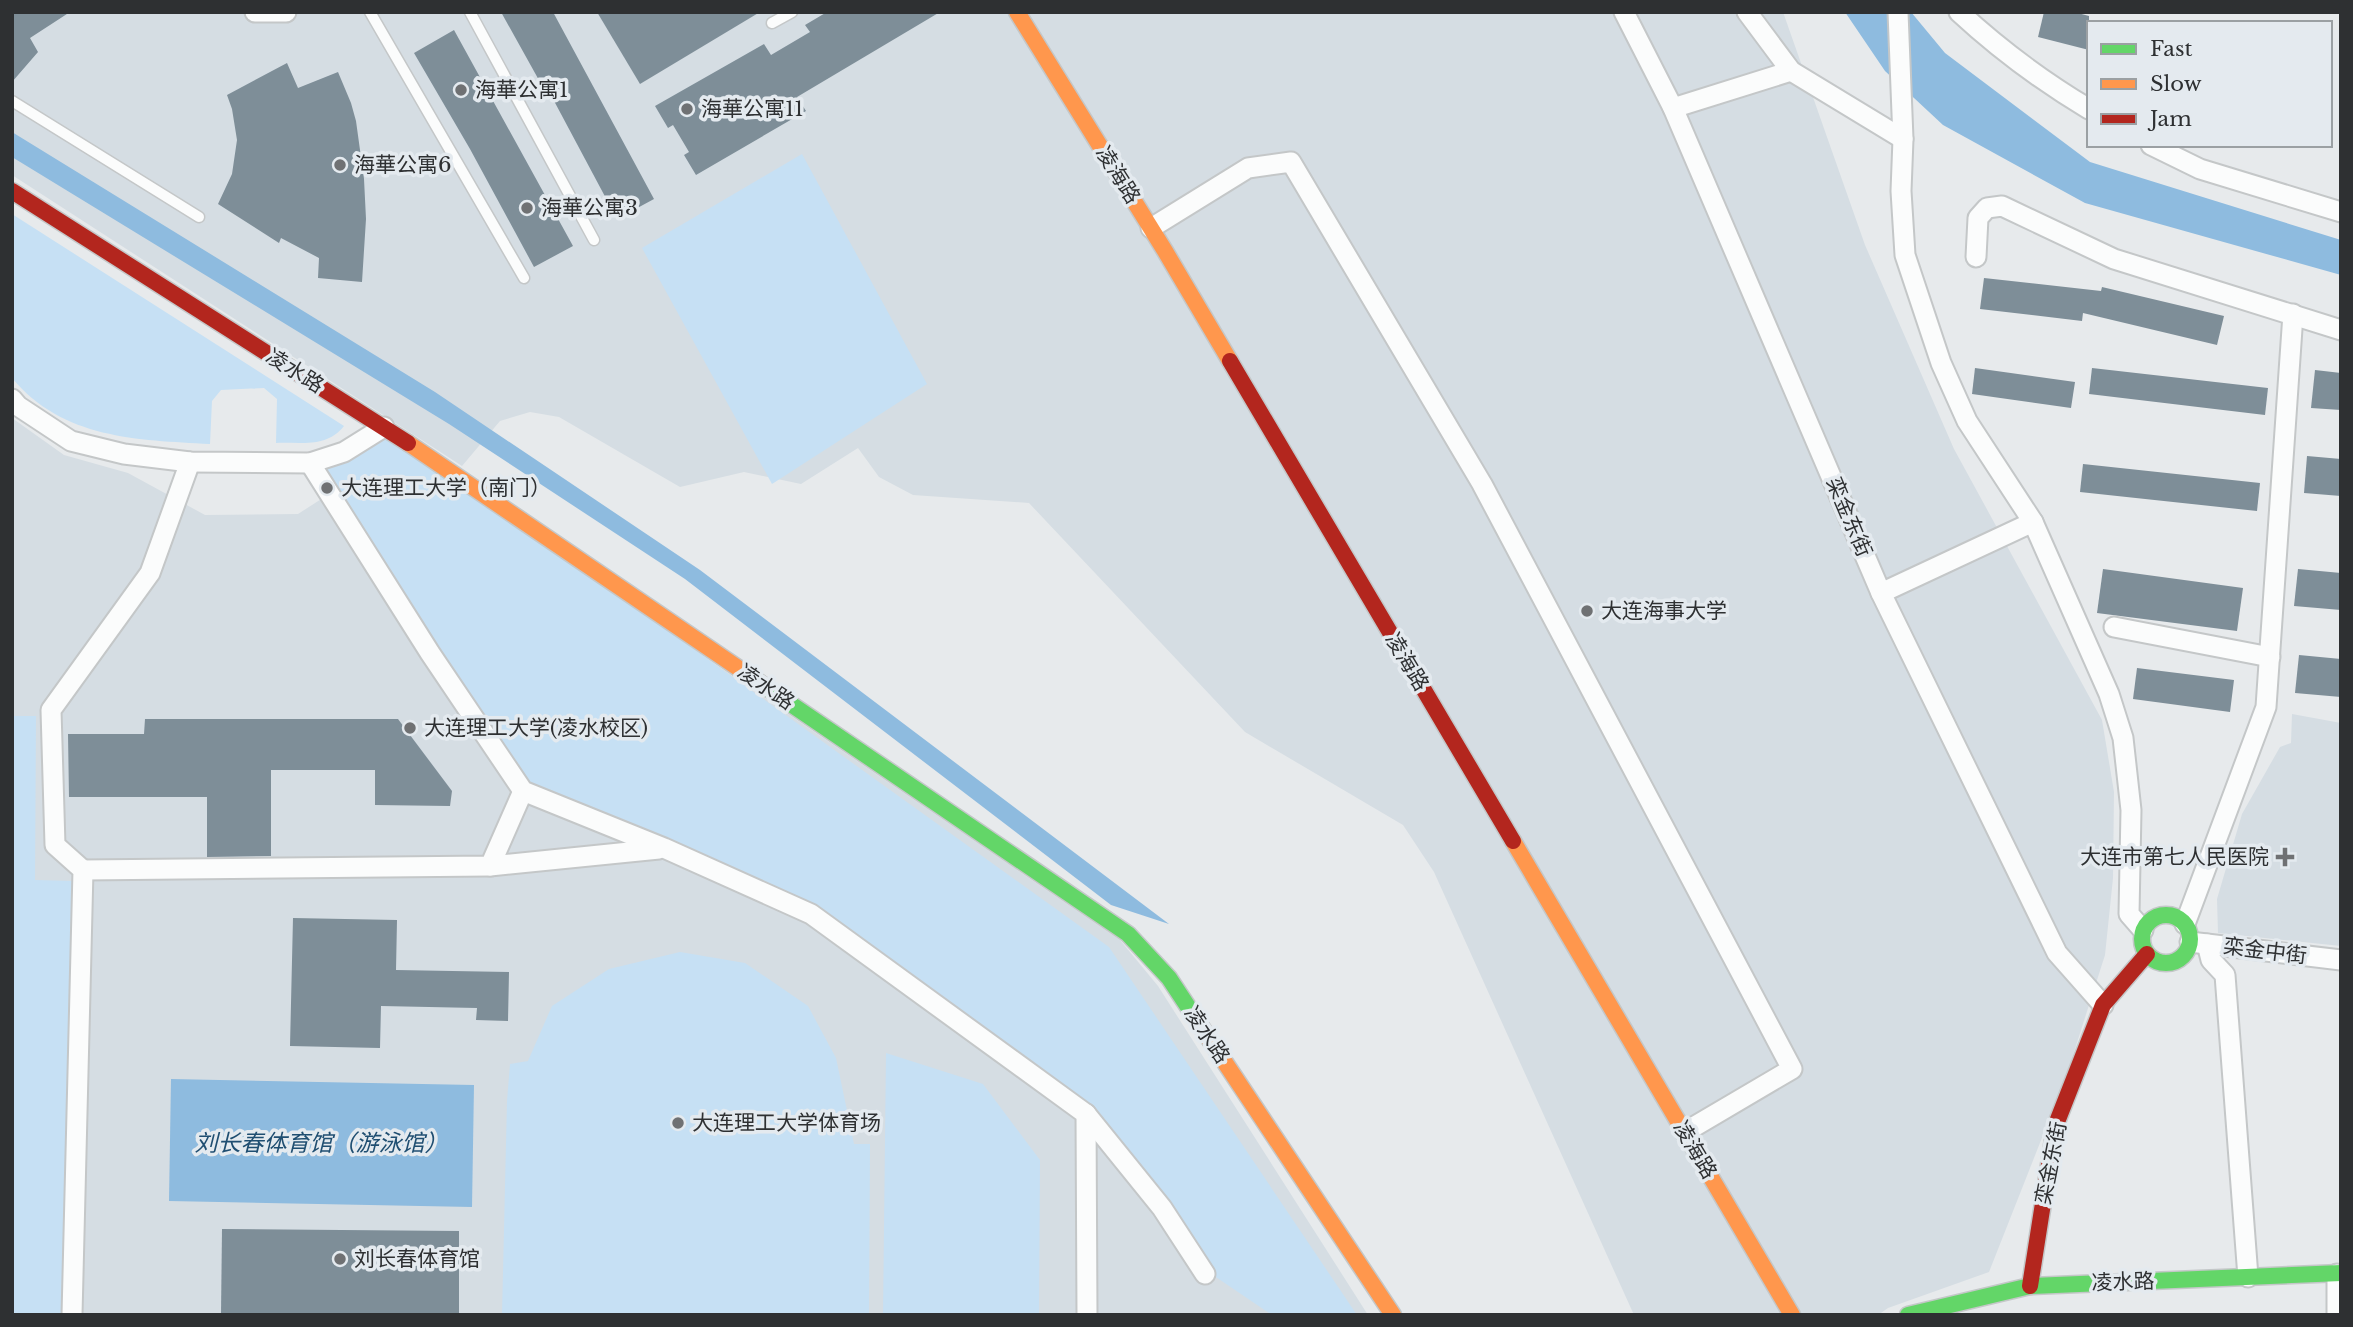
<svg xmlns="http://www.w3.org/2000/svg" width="2353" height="1327" viewBox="0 0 2353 1327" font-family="'Libre Baskerville','Noto Sans SC',serif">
	<rect width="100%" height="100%" fill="#e7eaec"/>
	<g fill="#d5dde3">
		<polygon points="12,12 1783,12 1865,245 1954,449 2102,720 2114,792 2113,878 2105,955 2066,1077 1989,1272 1888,1308 1878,1315 1634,1315 1434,872 1403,825 1245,732 1029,503 913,495 879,477 858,448 801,484 744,472 680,487 559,417 530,412 500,421 462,466 12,175"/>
		<polygon points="12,418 64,455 128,473 205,515 298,514 368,469 393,445 1120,940 1158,986 1368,1315 12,1315"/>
		<polygon points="2292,714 2341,723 2341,946 2218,933 2217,899 2242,814 2280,747 2291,743"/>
	</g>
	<g fill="#c6e0f4">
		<polygon points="802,154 927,384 772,484 642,248"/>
		<path d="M12,214L344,426C327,448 301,442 276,443L277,399L264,388L221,390L212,401L210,444C137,440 63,439 12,378Z"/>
		<polygon points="384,427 1109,947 1357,1315 1272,1315 1201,1267 1086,1114 811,914 523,791 310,463"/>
		<polygon points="12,716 36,716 35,880 73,881 61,1315 12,1315"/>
		<polygon points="680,952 745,963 808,1006 836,1058 854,1144 870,1144 869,1315 502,1315 507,1101 510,1064 528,1061 552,1006 609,969"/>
		<polygon points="886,1053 983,1084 1040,1160 1039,1315 883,1315"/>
	</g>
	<g fill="#8ebbdf">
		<polygon points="1845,12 1911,12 1945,53 2090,162 2341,240 2341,275 2085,203 1943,125 1885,71"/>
		<polygon points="12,132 435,392 700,570 1169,924 1111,905 685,579 449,424 12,157"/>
		<polygon points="171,1079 474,1085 472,1207 169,1201"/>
	</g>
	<g fill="#7e8e98">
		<polygon points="12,12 70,12 30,38 38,52 12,82"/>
		<polygon points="501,12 553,12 654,199 617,219 553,99 550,100"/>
		<polygon points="597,12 760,12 640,84"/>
		<polygon points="827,12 940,12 797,97 806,111 696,175 684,155 689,152 673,125 668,128 655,106 764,44 771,55 810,32 805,25"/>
		<polygon points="2044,12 2074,12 2089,16 2089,50 2038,37"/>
		<polygon points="454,30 573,246 534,267 470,149 414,53"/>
		<polygon points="287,63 298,88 338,72 351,103 356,121 364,179 366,219 362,282 318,278 319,258 281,238 279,243 218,204 232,174 237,140 232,109 227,95"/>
		<polygon points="1984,278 2101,291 2102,287 2224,316 2217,345 2083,313 2082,321 1980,309"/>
		<polygon points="1975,368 2075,382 2071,408 1972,394"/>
		<polygon points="2092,368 2268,388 2265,415 2089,394"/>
		<polygon points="2315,370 2341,373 2341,410 2311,408"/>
		<polygon points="2307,456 2341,459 2341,496 2304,493"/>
		<polygon points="2083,464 2260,483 2257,511 2080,492"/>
		<polygon points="2103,569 2243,588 2237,631 2097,613"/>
		<polygon points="2298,569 2341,573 2341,610 2294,606"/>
		<polygon points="2299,655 2341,659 2341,697 2295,693"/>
		<polygon points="2137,668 2234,680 2230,712 2133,699"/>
		<polygon points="145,719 398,719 452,791 450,806 375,805 375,770 271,770 271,856 207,857 207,797 69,797 68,734 144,734"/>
		<polygon points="293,918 397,920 396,970 509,972 508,1021 476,1020 477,1008 381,1006 380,1048 290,1046"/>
		<polygon points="222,1229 459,1231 459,1315 221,1315"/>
	</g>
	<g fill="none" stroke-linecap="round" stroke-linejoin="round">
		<defs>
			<g id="lane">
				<polyline points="370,12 524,278"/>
				<polyline points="470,12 594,240"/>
				<polyline points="772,23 792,12"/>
				<polyline points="12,101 199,217"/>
			</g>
			<g id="street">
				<polyline points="255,12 286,12"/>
				<polyline points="1624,12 1673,108 1881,593 2057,953 2103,1005"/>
				<polyline points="1747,12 1791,71 1903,139"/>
				<polyline points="1898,12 1903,139 1901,191 1905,255 1941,363 1967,421 2033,522 2109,694 2123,738 2131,810 2129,914 2143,930"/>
				<path d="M1959,12C1999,49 2042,81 2089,109"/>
				<polyline points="1673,108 1791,71"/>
				<polyline points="2151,145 2200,169 2341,212"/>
				<polyline points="1151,228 1248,168 1291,162 1482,484 1792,1069 1685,1132"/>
				<polyline points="1976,257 1978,218 1987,208 2002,206 2114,259 2341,330"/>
				<polyline points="12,399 18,406 71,441 124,454 190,462 310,463 344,452 384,427"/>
				<polyline points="310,463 430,653 523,791 664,848 811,914 1086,1114 1087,1315"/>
				<polyline points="1881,593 2033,522"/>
				<polyline points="2114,627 2270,657"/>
				<polyline points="490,866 659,849"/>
				<polyline points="83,870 490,866 523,791"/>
				<polyline points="2185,924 2266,707 2293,314"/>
				<polyline points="2190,942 2341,960"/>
				<polyline points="2207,944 2211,960 2225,975 2248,1277"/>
				<polyline points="1086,1114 1162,1208 1205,1274"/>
				<polyline points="72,1315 83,870 55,845 51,710 150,573 190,462"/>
				<polyline points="2337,1315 2337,1274"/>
			</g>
			<g id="fast">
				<polyline points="760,683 1128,934 1169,978 1198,1022"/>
				<circle cx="2166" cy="939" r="24"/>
				<polyline points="1908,1315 2030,1286 2341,1273"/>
			</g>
			<g id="slow">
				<polyline points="1017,12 1165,251 1230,361"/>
				<polyline points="408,443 760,683"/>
				<polyline points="1513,841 1792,1315"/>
				<polyline points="1198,1022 1393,1315"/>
			</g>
			<g id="jam">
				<polyline points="12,191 408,443"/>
				<polyline points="1230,361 1513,841"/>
				<polyline points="2030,1286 2055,1127 2103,1005 2147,954"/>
			</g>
		</defs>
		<use href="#lane" stroke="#c4c7c8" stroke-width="13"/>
		<use href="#street" stroke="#c4c7c8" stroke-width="23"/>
		<use href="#fast" stroke="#c4c7c8" stroke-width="19"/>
		<use href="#slow" stroke="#c4c7c8" stroke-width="19"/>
		<use href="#jam" stroke="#c4c7c8" stroke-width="19"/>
		<use href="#lane" stroke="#fbfcfc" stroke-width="10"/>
		<use href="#street" stroke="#fbfcfc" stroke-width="19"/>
		<use href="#fast" stroke="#63d668" stroke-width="16"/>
		<use href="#slow" stroke="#ff974d" stroke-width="16"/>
		<use href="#jam" stroke="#b3261e" stroke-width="16"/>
	</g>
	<g fill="#6f7173" stroke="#e4eaef" stroke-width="2.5">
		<circle cx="461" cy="90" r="7"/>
		<circle cx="687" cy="109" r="7"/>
		<circle cx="340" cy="165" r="7"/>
		<circle cx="527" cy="208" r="7"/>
		<circle cx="327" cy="488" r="7"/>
		<circle cx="1587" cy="611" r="7"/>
		<circle cx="410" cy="728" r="7"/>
		<path d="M2281.5 846.5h7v7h7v7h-7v7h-7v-7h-7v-7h7z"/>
		<circle cx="678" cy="1123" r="7"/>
		<circle cx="340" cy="1259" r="7"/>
	</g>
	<g text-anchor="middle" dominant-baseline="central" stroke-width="7" stroke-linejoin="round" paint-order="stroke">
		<g font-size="21" fill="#2e3032" stroke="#e4eaef" text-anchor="start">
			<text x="475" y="90">海華公寓1</text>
			<text x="701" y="109">海華公寓11</text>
			<text x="354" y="165">海華公寓6</text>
			<text x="541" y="208">海華公寓3</text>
			<text x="341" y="488">大连理工大学（南门）</text>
			<text x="1601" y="611">大连海事大学</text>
			<text x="424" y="728">大连理工大学(凌水校区)</text>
			<text x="2269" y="857" text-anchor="end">大连市第七人民医院</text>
			<text x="692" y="1123">大连理工大学体育场</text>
			<text x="354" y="1259">刘长春体育馆</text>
		</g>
		<g font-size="21" fill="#2e3032" stroke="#e4eaef">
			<text transform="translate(1118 175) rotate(58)">凌海路</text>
			<text transform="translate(295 371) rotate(32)">凌水路</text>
			<text transform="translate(1849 517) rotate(67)">栾金东街</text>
			<text transform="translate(1407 662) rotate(59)">凌海路</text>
			<text transform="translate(766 687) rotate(34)">凌水路</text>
			<text transform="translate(2265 951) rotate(7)">栾金中街</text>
			<text transform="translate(1207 1035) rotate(56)">凌水路</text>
			<text transform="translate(1695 1150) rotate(59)">凌海路</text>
			<text transform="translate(2051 1163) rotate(-79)">栾金东街</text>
			<text transform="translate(2123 1282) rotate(-2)">凌水路</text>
		</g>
		<g font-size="23" font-style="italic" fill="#1f4e71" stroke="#e4eaef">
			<text x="321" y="1143">刘长春体育馆（游泳馆）</text>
		</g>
	</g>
	<rect width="2353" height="1327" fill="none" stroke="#2e3032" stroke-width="28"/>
	<rect x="2087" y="21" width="245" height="126" fill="#e4eaef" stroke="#9ba0a3" stroke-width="2"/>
	<rect x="2101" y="44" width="35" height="10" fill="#63d668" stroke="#9ba0a3" stroke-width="2"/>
	<text x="2150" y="56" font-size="21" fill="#2e3032">Fast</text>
	<rect x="2101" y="79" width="35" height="10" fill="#ff974d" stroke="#9ba0a3" stroke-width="2"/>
	<text x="2150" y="91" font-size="21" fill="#2e3032">Slow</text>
	<rect x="2101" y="114" width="35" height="10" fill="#b3261e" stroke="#9ba0a3" stroke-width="2"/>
	<text x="2150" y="126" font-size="21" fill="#2e3032">Jam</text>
</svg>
